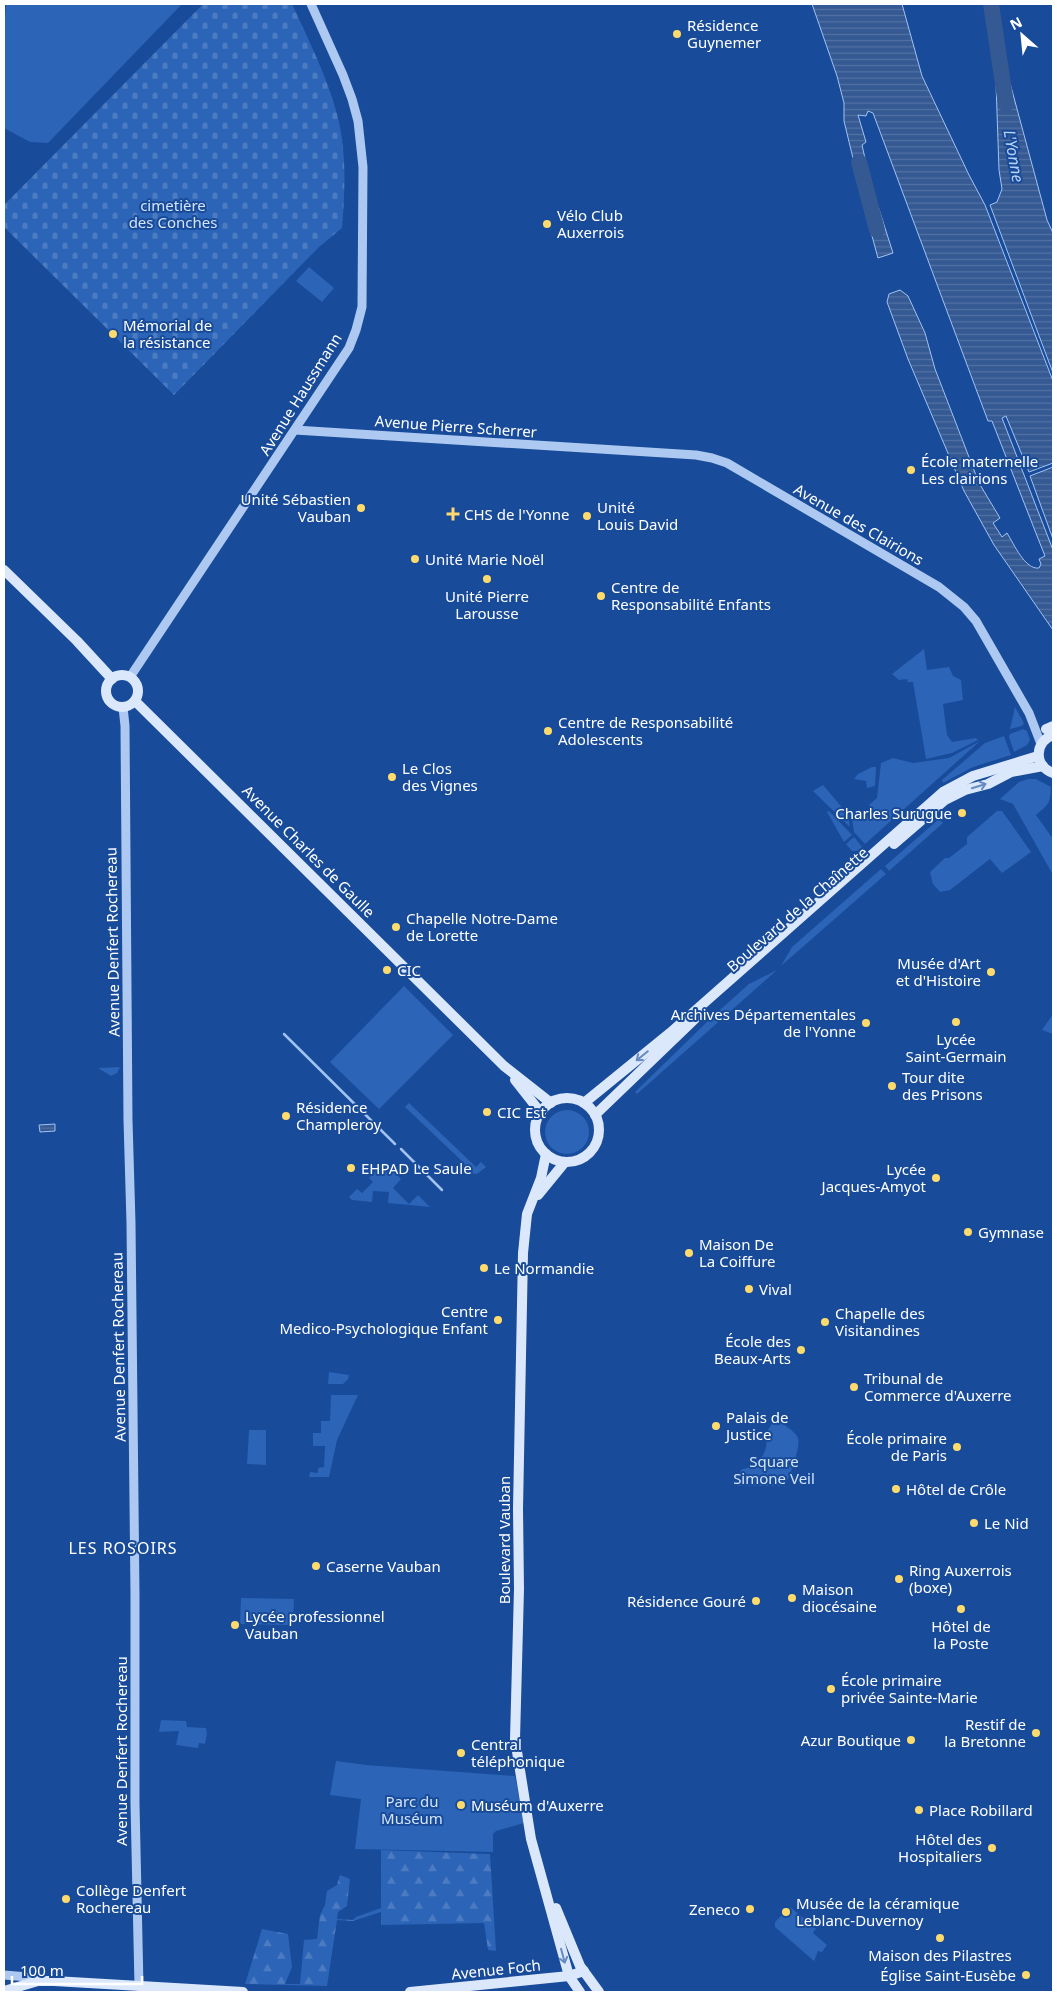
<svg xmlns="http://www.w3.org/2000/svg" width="1057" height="1996" viewBox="0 0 1057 1996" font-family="'Noto Sans',sans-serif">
	<defs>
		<pattern id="forest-firs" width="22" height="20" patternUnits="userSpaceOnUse" patternTransform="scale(1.25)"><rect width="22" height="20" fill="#2c64b7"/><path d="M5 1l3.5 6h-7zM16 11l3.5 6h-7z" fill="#4c7bc2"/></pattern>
		<pattern id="cemetery-stones" width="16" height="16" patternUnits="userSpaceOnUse" patternTransform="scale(1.25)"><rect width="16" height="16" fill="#2c64b7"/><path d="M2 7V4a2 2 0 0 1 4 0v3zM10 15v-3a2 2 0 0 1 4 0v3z" fill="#4c7bc2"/></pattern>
		<pattern id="water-rules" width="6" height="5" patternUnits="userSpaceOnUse" patternTransform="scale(1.25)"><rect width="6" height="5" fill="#355993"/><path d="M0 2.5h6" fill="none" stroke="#5372a3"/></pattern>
	</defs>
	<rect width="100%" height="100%" fill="#184b99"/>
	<g fill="#2c64b7">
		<polygon points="6,4 182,4 48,143 30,142 4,128 4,34"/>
		<polygon points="309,267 334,288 322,302 296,281"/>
		<polygon points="924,649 927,670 949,667 953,676 961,680 963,700 943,704 947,735 952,742 976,738 978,740 952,753 926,759 913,682 908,682 907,679 899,680 892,674"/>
		<polygon points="1015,707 1024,723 1022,726 1010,729"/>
		<polygon points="1023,729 1027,731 1030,740 1027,745 1014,752 1009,737 1010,734"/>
		<polygon points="1004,736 1011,755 973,767 943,783 942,780 985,743"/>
		<polygon points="980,741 865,844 854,832 852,819 871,816 869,805 877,798 881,763 893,758 913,763 949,758"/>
		<polygon points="872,767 876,767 876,769 875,786 867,788 866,781 854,779 858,774"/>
		<path d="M1028,779H1036L1051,787C1050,804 1049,804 1036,815L1053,839V875L1013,804L1000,799L1019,782Z"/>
		<polygon points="823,785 845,811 848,816 850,827 813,791"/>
		<polygon points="829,811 852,835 844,842 827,812"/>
		<polygon points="997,811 1002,811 1031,852 1002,873 990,859 950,890 940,892 933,884 930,872 945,858 949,858 967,844 967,837"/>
		<polygon points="939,819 943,823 889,871 885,866"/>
		<polygon points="854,837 862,847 857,851 852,851 846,844"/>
		<polygon points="881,869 886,874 781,966 792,947"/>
		<polygon points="777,970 637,1094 635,1092 712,1017 749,984"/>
		<polygon points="404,986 453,1035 379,1109 330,1062"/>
		<polygon points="1053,1014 1053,1034 1042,1030"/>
		<polygon points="120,1067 117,1073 111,1076 98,1068"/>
		<polygon points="409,1103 476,1167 481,1162 486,1167 477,1174 470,1173 467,1176 460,1169 465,1164 405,1107"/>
		<circle cx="567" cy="1132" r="22"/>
		<polygon points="384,1162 401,1179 393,1188 409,1204 418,1195 430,1207 388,1203 389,1192 373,1191 372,1202 352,1200 349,1197 357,1189 362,1193 373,1182 369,1178"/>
		<polygon points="329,1372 349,1375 348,1379 343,1384 328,1384"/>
		<polygon points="331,1395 358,1395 337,1440 329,1477 309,1477 310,1472 318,1473 318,1468 324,1467 325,1446 313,1446 313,1433 321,1433 321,1421 330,1421"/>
		<path d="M778,1420C784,1425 793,1430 797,1436C803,1444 789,1477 785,1486H736L734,1481L742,1469C758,1467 771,1450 765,1434L774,1421Z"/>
		<polygon points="249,1430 266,1430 266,1465 247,1464"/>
		<polygon points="241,1598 294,1599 293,1625 240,1624"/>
		<polygon points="161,1720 186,1721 187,1727 206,1728 207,1734 205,1744 199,1743 198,1748 176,1745 179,1731 159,1732"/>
		<polygon points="336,1761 366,1765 515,1776 524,1823 496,1831 493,1834 493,1852 355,1849 361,1799 330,1795"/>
		<polygon points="790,1907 816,1928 813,1933 827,1945 822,1952 818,1951 814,1961 775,1927 775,1922"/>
	</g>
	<polygon fill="url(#forest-firs)" points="381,1850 490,1854 496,1951 488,1950 484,1923 381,1925 381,1912 353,1921 337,1920 327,1986 245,1984 262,1929 288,1934 292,1967 285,1984 300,1984 304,1940 317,1939 320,1915 325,1905 327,1891 337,1885 340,1875 350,1879 347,1906 338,1912 337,1919 353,1920 356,1917 381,1908"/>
	<path fill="url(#cemetery-stones)" d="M203,4H292C308,39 327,76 337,114C347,151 345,191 342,228L319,247L174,395L4,227V205Z"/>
	<g fill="url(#water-rules)" stroke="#a0c3f4">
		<path d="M812,4H902L922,76L969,175L985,205L1053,381V463L1029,472L1006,416L1002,418L1053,550V630L994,545L964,491L908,359L887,302L889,294L900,290L908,296L925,333L935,369L979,483L1000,518L993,523L1002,537L1007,533C1014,544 1025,570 1039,568L1041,564L1039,559L1045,556L1041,546L992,421H988L873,113L868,111L866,116L858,115L866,142L862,145L870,181L859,183L844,121V103L837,76Z"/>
		<polygon points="996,83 1010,83 1047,220 1053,233 1053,373 990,205 997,202 1002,189 999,170"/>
		<polygon points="878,206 893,253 878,258 865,210"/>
		<polygon points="1053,467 1053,539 1030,476"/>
		<polygon points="55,1124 55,1131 40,1132 39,1125"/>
	</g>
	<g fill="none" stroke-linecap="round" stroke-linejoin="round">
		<g stroke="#a0c3f4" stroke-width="2.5">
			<polyline points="284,1034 395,1144"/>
			<polyline points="401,1149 442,1190"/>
		</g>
		<g stroke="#355993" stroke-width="16">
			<polyline points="991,4 1006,104"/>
			<polyline points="859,162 877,230"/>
		</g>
		<g stroke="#adc9f1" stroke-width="9">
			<polyline points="295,430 696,455 712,458 727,463 939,587 964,607 976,621 1029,713 1041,744"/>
			<polyline points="130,677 337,366 349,348 356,330 362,307 363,167 358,121 352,99 343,75 311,4"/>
			<polyline points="123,707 125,726 128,1120 131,1223 135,1595 135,1804 139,1986"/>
			<polyline points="4,1975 28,1977 38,1981"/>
		</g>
		<g stroke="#dbe8fc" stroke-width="10">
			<polyline points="4,570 77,641 112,679"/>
			<circle cx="122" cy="691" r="16"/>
			<polyline points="135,701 504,1066 551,1103"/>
			<polyline points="1046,729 1053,726"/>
			<path d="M1053,735C1034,742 1034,766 1053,773"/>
			<polyline points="894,844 945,800 965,790 988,784 1011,772 1043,766"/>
			<polyline points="515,1080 541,1113"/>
			<circle cx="567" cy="1130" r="32"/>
			<polyline points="584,1103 670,1033 943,792 973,776 1038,756"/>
			<polyline points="595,1115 699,1015"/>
			<polyline points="546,1154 541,1178 527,1214 523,1253 518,1509 519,1589 515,1739 531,1839 569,1976 580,1992"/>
			<polyline points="538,1195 565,1162"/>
			<polyline points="556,1908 580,1966 599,1992"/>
			<polyline points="4,1991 38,1981 54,1981 243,1992"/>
			<polyline points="410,1992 569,1976 584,1971"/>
		</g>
	</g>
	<defs><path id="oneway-shaft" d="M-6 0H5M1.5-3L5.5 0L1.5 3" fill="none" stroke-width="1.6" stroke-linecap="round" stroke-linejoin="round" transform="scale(1.25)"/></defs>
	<g stroke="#668ac1">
		<use href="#oneway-shaft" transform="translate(979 786) rotate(-17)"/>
		<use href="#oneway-shaft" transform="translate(642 1056) rotate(141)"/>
		<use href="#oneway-shaft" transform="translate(563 1956) rotate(75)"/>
	</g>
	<g fill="#ffdb6d" stroke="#184b99" stroke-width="2">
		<circle cx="677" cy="34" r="5"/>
		<circle cx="547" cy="224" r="5"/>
		<circle cx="113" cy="334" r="5"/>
		<circle cx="911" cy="470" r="5"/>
		<circle cx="361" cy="508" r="5"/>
		<path d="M450.5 506.5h5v5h5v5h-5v5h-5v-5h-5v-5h5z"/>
		<circle cx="587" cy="516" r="5"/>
		<circle cx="415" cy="559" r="5"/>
		<circle cx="487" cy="579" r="5"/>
		<circle cx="601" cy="596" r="5"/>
		<circle cx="548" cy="731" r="5"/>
		<circle cx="392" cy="777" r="5"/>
		<circle cx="962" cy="813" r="5"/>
		<circle cx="396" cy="927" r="5"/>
		<circle cx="387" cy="970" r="5"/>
		<circle cx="991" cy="972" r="5"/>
		<circle cx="956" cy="1022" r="5"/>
		<circle cx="866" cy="1023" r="5"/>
		<circle cx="892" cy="1086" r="5"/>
		<circle cx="487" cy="1112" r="5"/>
		<circle cx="286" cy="1116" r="5"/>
		<circle cx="351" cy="1168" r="5"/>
		<circle cx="936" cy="1178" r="5"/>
		<circle cx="968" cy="1232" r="5"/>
		<circle cx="689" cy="1253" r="5"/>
		<circle cx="484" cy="1268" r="5"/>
		<circle cx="749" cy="1289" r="5"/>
		<circle cx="498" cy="1320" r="5"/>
		<circle cx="825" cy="1322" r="5"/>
		<circle cx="801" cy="1350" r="5"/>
		<circle cx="854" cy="1387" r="5"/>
		<circle cx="716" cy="1426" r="5"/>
		<circle cx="957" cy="1447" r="5"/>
		<circle cx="896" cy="1489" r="5"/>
		<circle cx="974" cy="1523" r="5"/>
		<circle cx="316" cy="1566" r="5"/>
		<circle cx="899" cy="1579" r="5"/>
		<circle cx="792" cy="1598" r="5"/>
		<circle cx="756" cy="1601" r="5"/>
		<circle cx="961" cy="1609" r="5"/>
		<circle cx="235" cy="1625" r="5"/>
		<circle cx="831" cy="1689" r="5"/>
		<circle cx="1036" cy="1733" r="5"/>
		<circle cx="911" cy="1740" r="5"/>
		<circle cx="461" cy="1753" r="5"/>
		<circle cx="461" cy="1805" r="5"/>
		<circle cx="919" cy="1810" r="5"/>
		<circle cx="992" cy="1848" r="5"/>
		<circle cx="66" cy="1899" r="5"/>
		<circle cx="750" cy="1909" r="5"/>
		<circle cx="786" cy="1912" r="5"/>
		<circle cx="940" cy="1938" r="5"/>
		<circle cx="1026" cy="1975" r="5"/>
	</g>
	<g text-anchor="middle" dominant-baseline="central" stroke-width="4" stroke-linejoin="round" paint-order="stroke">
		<g font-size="15" fill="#fff" stroke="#184b99" text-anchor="start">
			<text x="687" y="25">Résidence<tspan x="687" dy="17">Guynemer</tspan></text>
			<text x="557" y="215">Vélo Club<tspan x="557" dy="17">Auxerrois</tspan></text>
			<text x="123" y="325">Mémorial de<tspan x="123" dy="17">la résistance</tspan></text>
			<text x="921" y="461">École maternelle<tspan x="921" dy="17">Les clairions</tspan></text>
			<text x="351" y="499" text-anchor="end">Unité Sébastien<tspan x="351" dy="17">Vauban</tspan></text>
			<text x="597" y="507">Unité<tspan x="597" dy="17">Louis David</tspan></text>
			<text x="464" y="514">CHS de l'Yonne</text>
			<text x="425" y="559">Unité Marie Noël</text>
			<text x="611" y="587">Centre de<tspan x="611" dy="17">Responsabilité Enfants</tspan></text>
			<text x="487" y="596" text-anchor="middle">Unité Pierre<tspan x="487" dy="17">Larousse</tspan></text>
			<text x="558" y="722">Centre de Responsabilité<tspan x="558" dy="17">Adolescents</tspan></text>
			<text x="402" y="768">Le Clos<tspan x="402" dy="17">des Vignes</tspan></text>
			<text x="952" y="813" text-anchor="end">Charles Surugue</text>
			<text x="406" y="918">Chapelle Notre-Dame<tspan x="406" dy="17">de Lorette</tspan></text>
			<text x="981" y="963" text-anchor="end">Musée d'Art<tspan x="981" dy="17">et d'Histoire</tspan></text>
			<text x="397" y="970">CIC</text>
			<text x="856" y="1014" text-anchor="end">Archives Départementales<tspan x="856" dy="17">de l'Yonne</tspan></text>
			<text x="956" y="1039" text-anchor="middle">Lycée<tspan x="956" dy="17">Saint-Germain</tspan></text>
			<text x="902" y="1077">Tour dite<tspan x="902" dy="17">des Prisons</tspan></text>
			<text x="296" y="1107">Résidence<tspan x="296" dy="17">Champleroy</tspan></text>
			<text x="497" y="1112">CIC Est</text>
			<text x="361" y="1168">EHPAD Le Saule</text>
			<text x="926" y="1169" text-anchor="end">Lycée<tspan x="926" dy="17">Jacques-Amyot</tspan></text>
			<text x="978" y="1232">Gymnase</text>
			<text x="699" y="1244">Maison De<tspan x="699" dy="17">La Coiffure</tspan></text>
			<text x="494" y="1268">Le Normandie</text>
			<text x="759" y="1289">Vival</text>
			<text x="488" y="1311" text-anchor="end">Centre<tspan x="488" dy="17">Medico-Psychologique Enfant</tspan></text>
			<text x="835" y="1313">Chapelle des<tspan x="835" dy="17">Visitandines</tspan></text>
			<text x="791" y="1341" text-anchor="end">École des<tspan x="791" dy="17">Beaux-Arts</tspan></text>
			<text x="864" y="1378">Tribunal de<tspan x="864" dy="17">Commerce d'Auxerre</tspan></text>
			<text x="726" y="1417">Palais de<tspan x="726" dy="17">Justice</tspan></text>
			<text x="947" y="1438" text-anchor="end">École primaire<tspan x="947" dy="17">de Paris</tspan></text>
			<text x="906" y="1489">Hôtel de Crôle</text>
			<text x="984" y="1523">Le Nid</text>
			<text x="326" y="1566">Caserne Vauban</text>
			<text x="909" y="1570">Ring Auxerrois<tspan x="909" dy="17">(boxe)</tspan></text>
			<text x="802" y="1589">Maison<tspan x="802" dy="17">diocésaine</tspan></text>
			<text x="746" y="1601" text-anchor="end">Résidence Gouré</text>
			<text x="245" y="1616">Lycée professionnel<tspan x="245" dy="17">Vauban</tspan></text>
			<text x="961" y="1626" text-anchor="middle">Hôtel de<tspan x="961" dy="17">la Poste</tspan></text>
			<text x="841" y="1680">École primaire<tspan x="841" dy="17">privée Sainte-Marie</tspan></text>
			<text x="1026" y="1724" text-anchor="end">Restif de<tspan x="1026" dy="17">la Bretonne</tspan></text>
			<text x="901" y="1740" text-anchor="end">Azur Boutique</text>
			<text x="471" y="1744">Central<tspan x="471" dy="17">téléphonique</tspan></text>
			<text x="471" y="1805">Muséum d'Auxerre</text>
			<text x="929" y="1810">Place Robillard</text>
			<text x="982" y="1839" text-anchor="end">Hôtel des<tspan x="982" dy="17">Hospitaliers</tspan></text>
			<text x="76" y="1890">Collège Denfert<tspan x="76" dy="17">Rochereau</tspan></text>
			<text x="796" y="1903">Musée de la céramique<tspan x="796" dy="17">Leblanc-Duvernoy</tspan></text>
			<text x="740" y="1909" text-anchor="end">Zeneco</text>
			<text x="940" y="1955" text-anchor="middle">Maison des Pilastres</text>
			<text x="1016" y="1975" text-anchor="end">Église Saint-Eusèbe</text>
		</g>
		<g font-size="15" fill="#d4e5fc" stroke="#184b99">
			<text x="173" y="205">cimetière<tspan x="173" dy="17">des Conches</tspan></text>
			<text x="774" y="1461">Square<tspan x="774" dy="17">Simone Veil</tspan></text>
			<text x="412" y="1801">Parc du<tspan x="412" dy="17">Muséum</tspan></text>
		</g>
		<g font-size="15" fill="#fff" stroke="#184b99">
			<text transform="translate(300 394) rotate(-58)">Avenue Haussmann</text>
			<text transform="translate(456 426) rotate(4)">Avenue Pierre Scherrer</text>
			<text transform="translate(859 524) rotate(30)">Avenue des Clairions</text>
			<text transform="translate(309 851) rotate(45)">Avenue Charles de Gaulle</text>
			<text transform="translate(797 909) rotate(-41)">Boulevard de la Chaînette</text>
			<text transform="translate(112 942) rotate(-91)">Avenue Denfert Rochereau</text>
			<text transform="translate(118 1347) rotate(-91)">Avenue Denfert Rochereau</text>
			<text transform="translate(504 1540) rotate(-90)">Boulevard Vauban</text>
			<text transform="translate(121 1751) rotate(-90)">Avenue Denfert Rochereau</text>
			<text transform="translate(496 1969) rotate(-6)">Avenue Foch</text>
		</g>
		<g font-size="16" font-style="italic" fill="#b9d3f8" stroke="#184b99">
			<text transform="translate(1014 156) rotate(80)">L'Yonne</text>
		</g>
		<g font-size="16" letter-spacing="1" fill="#fff" stroke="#184b99">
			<text x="123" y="1548">LES ROSOIRS</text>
		</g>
	</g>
	<rect width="1057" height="1996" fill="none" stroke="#ffffff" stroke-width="10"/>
	<g transform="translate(1022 35) rotate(333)" stroke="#184b99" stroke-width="4" paint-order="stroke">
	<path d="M0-4L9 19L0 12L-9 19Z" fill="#ffffff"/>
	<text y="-8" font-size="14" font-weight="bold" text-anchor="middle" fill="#ffffff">N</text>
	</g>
	<path d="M12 1976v8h130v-8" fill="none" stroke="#ffffff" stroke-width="2.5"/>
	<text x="20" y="1976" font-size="15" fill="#ffffff" stroke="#184b99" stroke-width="4" paint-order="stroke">100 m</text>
</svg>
